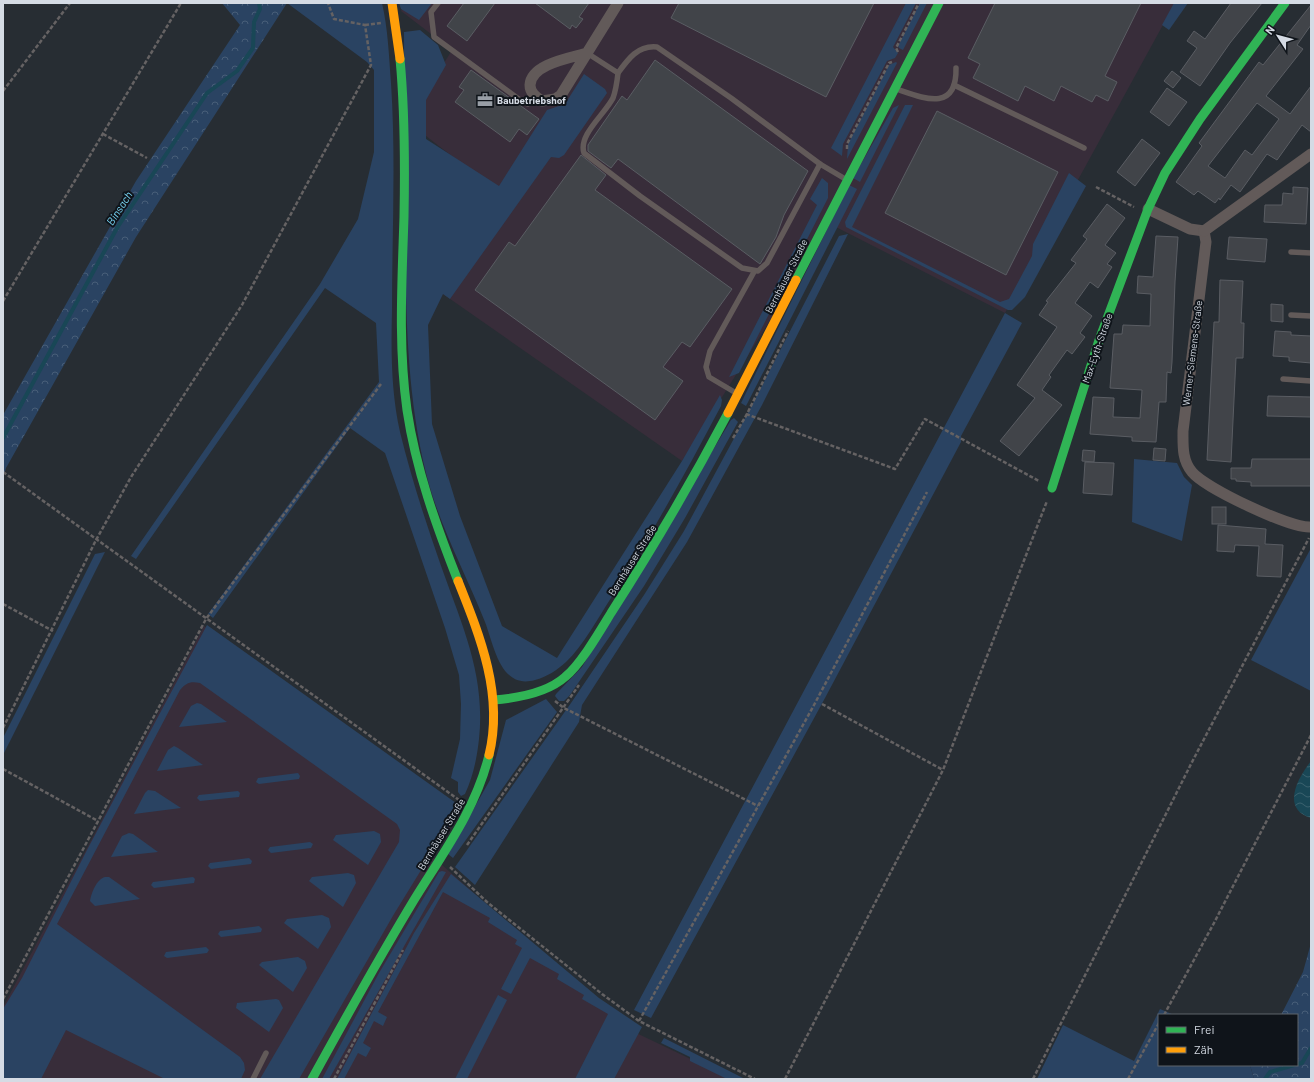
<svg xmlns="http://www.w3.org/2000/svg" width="1314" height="1082" viewBox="0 0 1314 1082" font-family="Barlow,sans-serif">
	<defs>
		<pattern id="forest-crowns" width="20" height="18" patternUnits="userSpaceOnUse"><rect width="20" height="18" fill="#2a4362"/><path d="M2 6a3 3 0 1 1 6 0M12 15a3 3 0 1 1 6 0" fill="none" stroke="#485e78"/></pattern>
		<pattern id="water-waves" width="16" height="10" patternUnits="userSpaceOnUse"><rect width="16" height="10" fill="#194756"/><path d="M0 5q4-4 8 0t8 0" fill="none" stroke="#3a616e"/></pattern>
	</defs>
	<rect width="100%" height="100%" fill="#272d33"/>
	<g fill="#382d3a">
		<polygon points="405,3 1175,3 1005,313 826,222 806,263 682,461 443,294 502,195 408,122 452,50 401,11"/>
		<polygon points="204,626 462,808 433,857 626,1028 732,1079 3,1079 3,1007"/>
	</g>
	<g fill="#2a4362">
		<path d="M287,3H382C388,29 389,56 391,83C396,159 392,235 392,310C391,351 391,392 400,432C411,477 425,520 440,563C461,623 486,674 479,739C477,758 473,777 465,794L461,796L458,792V782L451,778L460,739L461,704L459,675L445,628L385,453L350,428L213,618L208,614L379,382L376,323L325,288L136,559L131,556L320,284L358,219L374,152V70L367,62Z"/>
		<polygon points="399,3 432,3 419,20 401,9"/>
		<polygon points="906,3 916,3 893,47 898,53 895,58 887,61 843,144 842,156 831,148"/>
		<polygon points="920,3 927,3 903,50 899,48 898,46"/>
		<polygon points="1174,3 1188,3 1169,30 1162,25"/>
		<path d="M420,30L438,45L446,65L426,100V139L499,186L547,110L565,104L584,74L605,89L607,93L564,155L559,158L551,157L450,299L443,294L428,325L432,424L460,516L502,626L557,658L682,461L720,395L722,400L721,406C686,472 651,536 611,598C598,618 583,646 566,662C557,670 547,677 535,680C500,690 494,645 485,622C465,572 439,525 426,473C407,396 406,317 405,238C405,169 404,100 404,32Z"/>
		<polygon points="896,62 897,63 847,159 848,144 889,65"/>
		<polygon points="899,105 860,182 853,178 893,108"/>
		<polygon points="905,105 913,105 852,227 1000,302 1009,299 1032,256 1033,244 1069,173 1086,186 1025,297 1012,310 1008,310 846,227 845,222"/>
		<polygon points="822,178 828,183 828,198 739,373 729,377 817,205 810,199"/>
		<polygon points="849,185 857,189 746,406 741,403"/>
		<polygon points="848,234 762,405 687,542 582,705 579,722 475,885 455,867 571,703 644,595 684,531 752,405 839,236"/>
		<polygon points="1005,313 1022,323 961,436 961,442 825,698 651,1018 634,1010"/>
		<polygon points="734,418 738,422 685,518 644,586 570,695 564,701 559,701 555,696 556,694 582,667 731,420"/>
		<polygon points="1134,459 1177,463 1184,477 1192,485 1182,541 1132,522"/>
		<polygon points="1311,548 1311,691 1251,660"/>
		<polygon points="105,552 3,755 3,738 95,554"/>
		<path d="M207,625L456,803L455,815L394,914L299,1079H260L399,842L400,830L397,824L200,683C190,681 186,683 180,690L57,924L240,1057L244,1063L245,1070L241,1079H165L66,1030L41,1079H3V1009L22,978L88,848Z"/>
		<polygon points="546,699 557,712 453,858 448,854 490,780 506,720"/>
		<polygon points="197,703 201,704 227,722 179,727 191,706"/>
		<polygon points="174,746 178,748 203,765 157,771 168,750"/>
		<polygon points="298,773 300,776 299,779 259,784 256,782 258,778"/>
		<polygon points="148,790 155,791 181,808 134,814 145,793"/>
		<polygon points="238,791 240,793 239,797 200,801 197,798 199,795"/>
		<polygon points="374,831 380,834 381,842 368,865 333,840 336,835"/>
		<polygon points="129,833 133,834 158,852 111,857 122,836"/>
		<polygon points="310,842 313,844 311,848 271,853 268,850 270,847"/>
		<polygon points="249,858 252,861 251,864 211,869 208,866 210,863"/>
		<polygon points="442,871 446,872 329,1079 322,1079 379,973 439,872"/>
		<polygon points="348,873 354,875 356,883 343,907 309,881 312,877"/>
		<polygon points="451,874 599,998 642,1027 614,1079 575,1079 608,1014 582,999 584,995 557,979 559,974 530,958 511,994 501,989 522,948 515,944 517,940 488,922 490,918 443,892 378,1012 387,1017 383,1026 374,1021 363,1043 371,1048 366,1057 358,1053 344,1079 337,1079 414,933"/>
		<path d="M105,877H109L140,899L95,906L90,901C91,893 97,879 105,877Z"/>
		<polygon points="193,877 195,879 194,883 154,888 151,885 153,882"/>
		<polygon points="322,915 329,918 331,927 318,949 284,923 287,919"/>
		<polygon points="259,926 262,929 261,932 221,937 218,934 220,931"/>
		<polygon points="206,947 209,950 207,953 167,958 164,956 166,952"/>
		<polygon points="298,957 305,961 307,968 293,992 259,965 262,962"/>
		<polygon points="498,995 507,1000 467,1079 455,1079"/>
		<polygon points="276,999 279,1000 283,1008 269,1032 236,1008 237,1003"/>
		<polygon points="1160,1009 1174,1015 1159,1015 1159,1065 1250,1065 1254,1079 1037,1079 1063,1025 1134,1061"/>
		<polygon points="664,1038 745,1079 727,1079 690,1061 690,1057 661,1043"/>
	</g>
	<g fill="url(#forest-crowns)">
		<polygon points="222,3 287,3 136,237 6,468 3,478 3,415 136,181 240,25"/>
		<polygon points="1311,943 1311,1079 1254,1079 1250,1065 1297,1065 1297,1015 1281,1015 1303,972"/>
	</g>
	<path fill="url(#water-waves)" d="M1311,761V818C1281,809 1297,779 1311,761Z"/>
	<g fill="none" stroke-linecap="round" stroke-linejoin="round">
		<g stroke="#194756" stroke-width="4">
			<polyline points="3,438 117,228 207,93 237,71 253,48 254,22 260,9 259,3"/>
			<polyline points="1297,1064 1302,1063 1311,1048"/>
			<polyline points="1265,1079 1270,1072 1294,1065"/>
		</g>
	</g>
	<g fill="#414449" stroke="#5a5d63" fill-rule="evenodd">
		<polygon points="464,3 495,3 467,41 447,26"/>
		<polygon points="535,3 589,3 579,17 583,19 576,28 572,25 570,29"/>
		<polygon points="679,3 874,3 826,97 671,18"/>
		<polygon points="995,3 1141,3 1105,76 1117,82 1108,101 1096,95 1092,102 1061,86 1054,101 1025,86 1018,101 973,78 980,64 968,58"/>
		<polygon points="1231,3 1262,3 1230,43 1200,86 1180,72 1197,48 1187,41 1194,31 1205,39"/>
		<path d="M1311,5V25L1297,45L1303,49L1266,96L1290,114L1311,86V132L1302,125L1277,160L1267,154L1240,192L1231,185L1220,200L1219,198L1215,203L1198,191L1194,195L1176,182L1202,146L1199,143L1259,62L1263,65ZM1257,103L1279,119L1252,155L1245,150L1225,178L1208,166Z"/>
		<polygon points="655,60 808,171 784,215 776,237 760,264 618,159 611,168 588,151 588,145 622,96 627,100"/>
		<polygon points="471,70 539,119 527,135 519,129 510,142 455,102 464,90 459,87"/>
		<polygon points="1172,71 1181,78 1173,88 1164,81"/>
		<polygon points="1167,88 1187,102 1169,126 1150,112"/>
		<polygon points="937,111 1058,172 1006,275 885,213"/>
		<polygon points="1142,139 1160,153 1135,186 1117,172"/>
		<polygon points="581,155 606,175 595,190 732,289 690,347 682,342 663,367 683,381 655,420 475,290 509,242 515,246"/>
		<polygon points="1293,187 1308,188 1306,224 1264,222 1265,205 1282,205 1283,193 1293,194"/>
		<polygon points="1107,204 1125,218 1105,245 1116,253 1107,264 1112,267 1098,288 1090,282 1075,303 1092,316 1080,333 1085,337 1072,354 1067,350 1049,375 1051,377 1042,390 1062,405 1019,456 1000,441 1035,398 1017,385 1057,327 1039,315 1048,302 1046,301 1076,263 1071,260 1087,239 1083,236"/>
		<polygon points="1156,236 1178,237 1175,282 1172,362 1171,373 1167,372 1166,402 1159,402 1156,442 1132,441 1132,437 1090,434 1093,397 1114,398 1113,417 1140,418 1142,390 1110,388 1114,334 1122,334 1123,325 1150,326 1151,294 1137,293 1138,276 1153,277"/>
		<polygon points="1229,237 1267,239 1265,262 1227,259"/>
		<polygon points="1220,280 1243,281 1241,323 1244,323 1243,358 1236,358 1231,462 1207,460 1214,322 1219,322"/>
		<polygon points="1271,304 1283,305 1283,322 1271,321"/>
		<polygon points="1275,331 1291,332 1291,335 1311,336 1311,363 1289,361 1289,357 1273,356"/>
		<polygon points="1268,396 1311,397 1311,417 1267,416"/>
		<polygon points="1154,448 1166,449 1165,461 1153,460"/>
		<polygon points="1083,450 1095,451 1094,462 1082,461"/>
		<polygon points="1252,459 1311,459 1311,486 1251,486 1251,482 1236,481 1236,479 1231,479 1231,468 1251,468"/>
		<polygon points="1085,462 1114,463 1112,495 1083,493"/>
		<rect x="1212" y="507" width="14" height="17"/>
		<polygon points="1218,525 1266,529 1265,544 1283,545 1281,577 1257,576 1259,546 1235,545 1234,552 1217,551"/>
	</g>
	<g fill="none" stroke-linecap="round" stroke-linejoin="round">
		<g stroke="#656263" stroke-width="2.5" stroke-dasharray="4 2" stroke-linecap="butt">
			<polyline points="365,25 381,23"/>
			<polyline points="898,52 896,48 919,3"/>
			<polyline points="3,91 70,3"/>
			<polyline points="103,134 147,158"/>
			<polyline points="847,149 847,144 889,63 892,62"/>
			<polyline points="1096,187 1134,207"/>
			<polyline points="3,301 181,3"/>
			<polyline points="746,414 895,469 925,419 1039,481"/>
			<polyline points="733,438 747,414 788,331"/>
			<polyline points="3,472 459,800"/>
			<polyline points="3,604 53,631"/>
			<polyline points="555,701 564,708 758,806"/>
			<polyline points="822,704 943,770"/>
			<polyline points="3,728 96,540 131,477 242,305 371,65 365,25 334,19 328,3"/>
			<polyline points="3,769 98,821"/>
			<polyline points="467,845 579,685"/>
			<polyline points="450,867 487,902 602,994 639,1021 755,1079"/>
			<polyline points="3,999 206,619 381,384"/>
			<polyline points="1164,1015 1214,923 1311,735"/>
			<polyline points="639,1021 814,705 927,492"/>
			<polyline points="334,1079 403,950"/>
			<polyline points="785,1079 943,770 1047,501"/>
			<polyline points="1033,1079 1191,764 1309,538"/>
			<polyline points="1128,1079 1159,1023"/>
		</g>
		<g stroke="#625a59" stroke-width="5.5">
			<polyline points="438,3 431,12 434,37 520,100 528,104 536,97"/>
			<path d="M587,53L618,73C628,59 638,45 657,47L731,98L820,164L847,180"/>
			<path d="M618,73C617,82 616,90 613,98C605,114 578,135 584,153L640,196L742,268L758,271L767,263L820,164"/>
			<polyline points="954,85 1084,148"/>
			<path d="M896,89C923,98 957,113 956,68"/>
			<polyline points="1291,252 1311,253"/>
			<polyline points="1291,315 1311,316"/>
			<polyline points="1283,379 1311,381"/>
			<polyline points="736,393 709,377 706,367 710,351 754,272"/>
			<polyline points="253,1079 266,1053"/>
		</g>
		<g stroke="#625a59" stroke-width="11">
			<path d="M587,53C570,58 531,64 530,85C530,93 536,97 542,101L555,99L561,95L618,3"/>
			<polyline points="1148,209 1190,229 1204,231"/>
			<path d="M1204,231L1206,242L1183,431C1183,446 1182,460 1192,472C1205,488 1291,529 1311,527"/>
			<polyline points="1204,231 1311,154"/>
		</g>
		<g stroke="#30b455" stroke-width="9">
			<path d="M400,59C405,112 405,164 404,217C402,281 398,346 407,410C416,470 436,525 458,581"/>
			<polyline points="796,280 939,3"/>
			<polyline points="1052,488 1099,340 1148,209 1165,173 1200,119 1285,3"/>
			<path d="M494,700C518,698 547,693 565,677C581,664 600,631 611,613C653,548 692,481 728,413"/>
			<path d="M312,1079C345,1019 379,958 414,900C443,853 476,809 489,755"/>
		</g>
		<g stroke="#ff9f0a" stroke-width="9">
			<polyline points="392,3 400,59"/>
			<polyline points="728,413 796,280"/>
			<path d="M458,581C480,636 504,695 489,755"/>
		</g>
	</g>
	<defs>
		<symbol id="office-bare" viewBox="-9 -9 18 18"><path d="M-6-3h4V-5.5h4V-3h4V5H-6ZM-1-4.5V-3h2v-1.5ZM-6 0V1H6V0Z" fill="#989ea6" stroke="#0f141a" stroke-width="2.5" paint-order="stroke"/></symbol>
	</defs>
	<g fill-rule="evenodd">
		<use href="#office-bare" x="474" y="89" width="22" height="22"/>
	</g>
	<g text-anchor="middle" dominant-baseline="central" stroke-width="4" stroke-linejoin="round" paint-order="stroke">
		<g font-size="10" font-weight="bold" fill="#d5dbe4" stroke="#0f141a" text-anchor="start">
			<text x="497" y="100">Baubetriebshof</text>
		</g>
		<g font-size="10" fill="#d5dbe4" stroke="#0f141a">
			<text transform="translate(786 276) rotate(-63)">Bernhäuser Straße</text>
			<text transform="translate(1097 348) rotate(-71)">Max-Eyth-Straße</text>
			<text transform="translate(1192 353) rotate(-83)">Werner-Siemens-Straße</text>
			<text transform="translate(632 560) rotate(-58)">Bernhäuser Straße</text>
			<text transform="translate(441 834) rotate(-59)">Bernhäuser Straße</text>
		</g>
		<g font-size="11" font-style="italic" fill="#7cdcfc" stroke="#0f141a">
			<text transform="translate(119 208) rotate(-57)">Binsach</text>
		</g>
	</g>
	<rect width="1314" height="1082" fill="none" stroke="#d5dbe4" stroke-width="8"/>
	<rect x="1158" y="1014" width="140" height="52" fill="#0f141a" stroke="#5e646b"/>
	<rect x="1166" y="1027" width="20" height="6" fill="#30b455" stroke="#5e646b"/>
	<text x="1194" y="1034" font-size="12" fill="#d5dbe4">Frei</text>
	<rect x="1166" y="1047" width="20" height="6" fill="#ff9f0a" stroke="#5e646b"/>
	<text x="1194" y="1054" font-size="12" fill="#d5dbe4">Zäh</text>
	<g transform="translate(1278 36) rotate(306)" stroke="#0f141a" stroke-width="3" paint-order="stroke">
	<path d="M0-3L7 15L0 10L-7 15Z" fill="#d5dbe4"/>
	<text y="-6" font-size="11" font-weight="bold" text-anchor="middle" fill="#d5dbe4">N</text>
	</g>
</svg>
